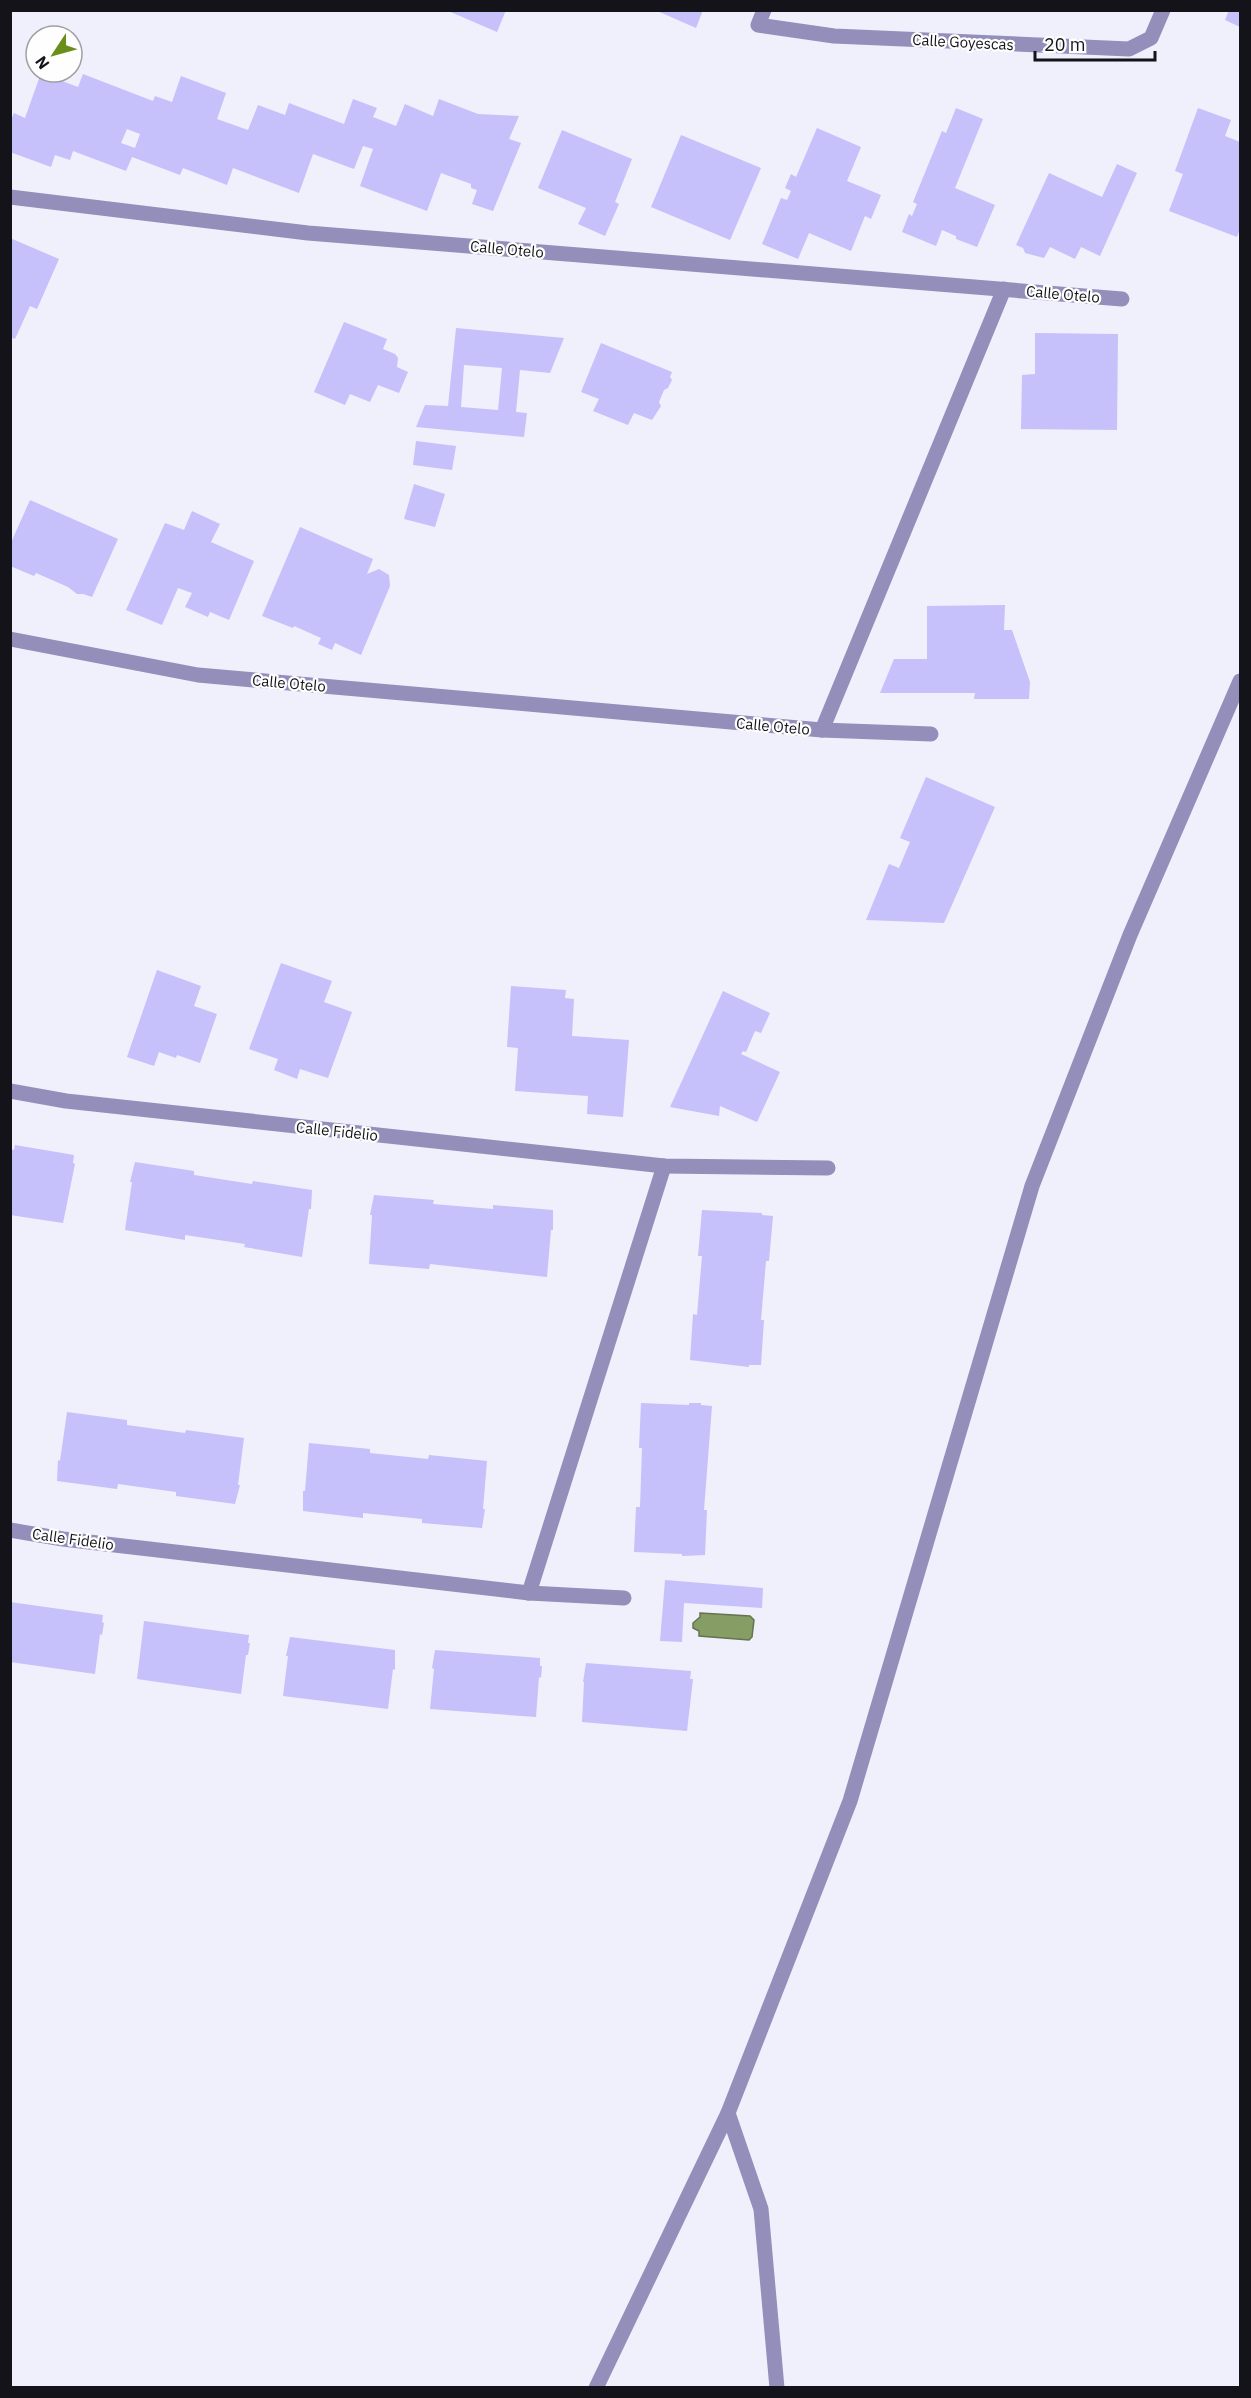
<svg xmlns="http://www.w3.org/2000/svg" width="1251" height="2398" viewBox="0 0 1251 2398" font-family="'IBM Plex Sans',sans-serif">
	<rect width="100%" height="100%" fill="#f0effc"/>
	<polygon fill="#869d65" stroke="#64744e" stroke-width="1.5" points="700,1613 750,1616 754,1620 752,1637 749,1640 699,1636 699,1631 693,1628 693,1623 700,1617"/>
	<g fill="#c6c0fb" fill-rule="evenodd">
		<polygon points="446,10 506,10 497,32"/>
		<polygon points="655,10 703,10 696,28"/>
		<polygon points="1229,10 1240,10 1240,27 1225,20"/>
		<path d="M41,73L78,87L83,74L153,101L155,96L172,102L181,76L226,93L217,119L248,130L258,105L285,115L289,103L344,124L353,99L377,108L373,117L396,126L405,104L433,116L439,99L478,114L519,116L509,139L521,143L493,211L472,204L477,190L471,188V184L441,173L427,211L360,186L373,149L363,146L354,169L313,154L299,193L233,168L227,185L183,168L180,175L132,157L126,171L73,151L70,160L55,155L51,167L10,152V122L14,113L25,118ZM127,129L140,134L135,148L121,143Z"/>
		<polygon points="956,108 983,119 955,188 995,205 977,247 956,239 956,236 942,230 936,246 902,232 909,214 912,216 917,204 913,202 942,131 946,133"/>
		<polygon points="1198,108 1231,120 1225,136 1240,142 1240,229 1237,237 1169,211 1183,174 1175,171"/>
		<polygon points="817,128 861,147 847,181 881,195 871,219 865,216 851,251 809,233 798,259 762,244 781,198 787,200 791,191 785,188 791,174 796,177"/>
		<polygon points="562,130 632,159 615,202 619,204 605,236 578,224 586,208 538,188"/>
		<polygon points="681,135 761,168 730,240 651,207"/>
		<polygon points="1117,164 1137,173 1100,256 1081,247 1075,259 1050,247 1044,258 1025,253 1023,248 1016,245 1049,173 1102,197"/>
		<polygon points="10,238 59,259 37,309 30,306 15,339 10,337"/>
		<polygon points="344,322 387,339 383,349 395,354 398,358 397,367 408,372 399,393 378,385 370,402 350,394 345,405 314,392"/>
		<path d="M456,328L564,338L550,373L520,370L516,412L527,413L524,437L416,427L425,405L448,406ZM464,365L502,368L498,410L461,407Z"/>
		<polygon points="1035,333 1118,334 1117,430 1021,429 1022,375 1035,374"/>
		<polygon points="601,343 672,372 670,377 672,380 668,388 664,390 659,402 661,406 652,420 634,413 628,425 593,411 599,399 581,392"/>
		<polygon points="416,441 456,446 452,470 413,465"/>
		<polygon points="414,484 445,494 435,527 404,519"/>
		<polygon points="30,500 118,539 92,597 83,594 77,594 68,587 36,573 34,576 10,566 10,545"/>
		<polygon points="192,511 220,524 211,542 254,561 229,620 210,612 208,617 185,607 192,593 178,588 162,625 126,610 165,523 184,530"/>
		<polygon points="300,527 373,559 367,574 379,569 389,575 390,586 361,655 335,643 332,650 318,644 321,638 294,626 293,628 262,616"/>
		<polygon points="1005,605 1004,630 1012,630 1030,682 1029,699 974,699 975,693 880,693 894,659 927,659 927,606"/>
		<polygon points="926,777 995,807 944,923 866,920 889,864 899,868 910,842 900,838"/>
		<polygon points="281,963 332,981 324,1002 352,1012 328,1078 300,1069 297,1079 274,1070 278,1059 249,1049"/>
		<polygon points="157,970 201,986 194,1006 217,1014 200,1063 177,1055 176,1058 159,1052 154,1066 127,1057"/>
		<polygon points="511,986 566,990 565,998 574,999 572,1036 629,1040 623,1117 587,1114 588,1096 515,1091 518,1048 507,1047"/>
		<polygon points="723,991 770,1013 761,1033 755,1031 746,1052 743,1051 741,1054 780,1072 757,1122 720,1106 719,1116 670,1107"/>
		<polygon points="15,1145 74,1155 73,1163 75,1164 63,1223 10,1215 10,1149 14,1150"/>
		<polygon points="135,1162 194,1171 194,1175 252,1184 253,1181 312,1190 311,1209 309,1209 302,1257 244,1247 245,1244 185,1235 185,1240 125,1230 132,1182 130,1182"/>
		<polygon points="374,1195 434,1200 433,1204 493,1209 493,1205 553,1210 553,1230 551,1230 547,1277 430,1264 429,1269 369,1264 372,1215 370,1215"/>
		<polygon points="702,1210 762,1213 762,1215 773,1216 769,1261 766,1261 761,1320 764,1320 761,1365 749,1365 749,1367 690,1360 693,1314 697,1315 702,1256 698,1256"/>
		<polygon points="641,1403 689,1405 689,1403 701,1403 701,1405 712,1406 704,1510 707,1510 705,1555 682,1556 682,1554 634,1552 636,1507 640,1507 642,1448 639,1448"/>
		<polygon points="67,1412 127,1420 127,1425 185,1433 186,1430 244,1438 238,1485 240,1485 235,1504 176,1496 176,1492 118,1484 117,1489 57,1481 58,1460 60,1461"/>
		<polygon points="309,1443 370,1449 370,1453 428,1459 429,1455 487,1461 483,1509 485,1509 482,1528 422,1523 422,1519 363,1513 363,1518 303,1511 303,1491 305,1491"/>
		<polygon points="665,1580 763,1588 762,1608 684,1603 682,1642 660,1641"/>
		<polygon points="10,1602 103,1615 102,1622 104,1623 102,1635 100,1634 95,1674 10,1662"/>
		<polygon points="144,1621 249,1635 248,1643 250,1643 248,1655 246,1655 241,1694 137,1679"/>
		<polygon points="290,1637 395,1650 395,1670 393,1669 388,1709 283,1696 288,1656 286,1656"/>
		<polygon points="435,1650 540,1658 540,1666 542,1666 541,1678 539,1677 536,1717 430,1709 434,1669 432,1668"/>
		<polygon points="586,1663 691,1671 690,1679 693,1679 687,1731 582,1722 584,1682 583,1682"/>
	</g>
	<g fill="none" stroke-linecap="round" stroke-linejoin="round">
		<g stroke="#938eba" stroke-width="15">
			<polyline points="764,10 758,25 834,36 1129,49 1151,38 1163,10"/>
			<polyline points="10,197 308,233 1122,299"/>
			<polyline points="10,639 198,675 822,730 931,734"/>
			<polyline points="822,730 1004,289"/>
			<polyline points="10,1091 66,1101 664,1166 828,1168"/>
			<polyline points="10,1530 63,1539 529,1593 624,1598"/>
			<polyline points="529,1593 664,1166"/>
			<polyline points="728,2113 761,2209 777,2388"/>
			<polyline points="596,2388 728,2113 850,1801 1032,1186 1130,935 1240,681"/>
		</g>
	</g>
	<g text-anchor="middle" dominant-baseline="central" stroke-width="4.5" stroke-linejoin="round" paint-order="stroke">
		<g font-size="15" fill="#131319" stroke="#fefefe">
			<text transform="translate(963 42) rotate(3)">Calle Goyescas</text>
			<text transform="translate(507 249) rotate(5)">Calle Otelo</text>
			<text transform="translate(1063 294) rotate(5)">Calle Otelo</text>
			<text transform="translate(289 683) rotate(5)">Calle Otelo</text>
			<text transform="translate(773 726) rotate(5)">Calle Otelo</text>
			<text transform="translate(337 1131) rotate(6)">Calle Fidelio</text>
			<text transform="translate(73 1539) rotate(8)">Calle Fidelio</text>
		</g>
	</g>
	<rect width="1251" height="2398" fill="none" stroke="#131319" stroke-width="24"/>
	<g transform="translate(54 54) rotate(234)"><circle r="28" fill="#fefefe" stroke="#a0a0a2" stroke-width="1.5"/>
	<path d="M0-4.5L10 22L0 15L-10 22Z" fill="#698e1a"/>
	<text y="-9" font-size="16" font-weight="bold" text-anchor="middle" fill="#131319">N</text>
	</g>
	<path d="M1035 51v9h120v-9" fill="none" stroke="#131319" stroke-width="3"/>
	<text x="1044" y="51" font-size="18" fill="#131319" stroke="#fefefe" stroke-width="4.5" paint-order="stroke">20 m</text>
</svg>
